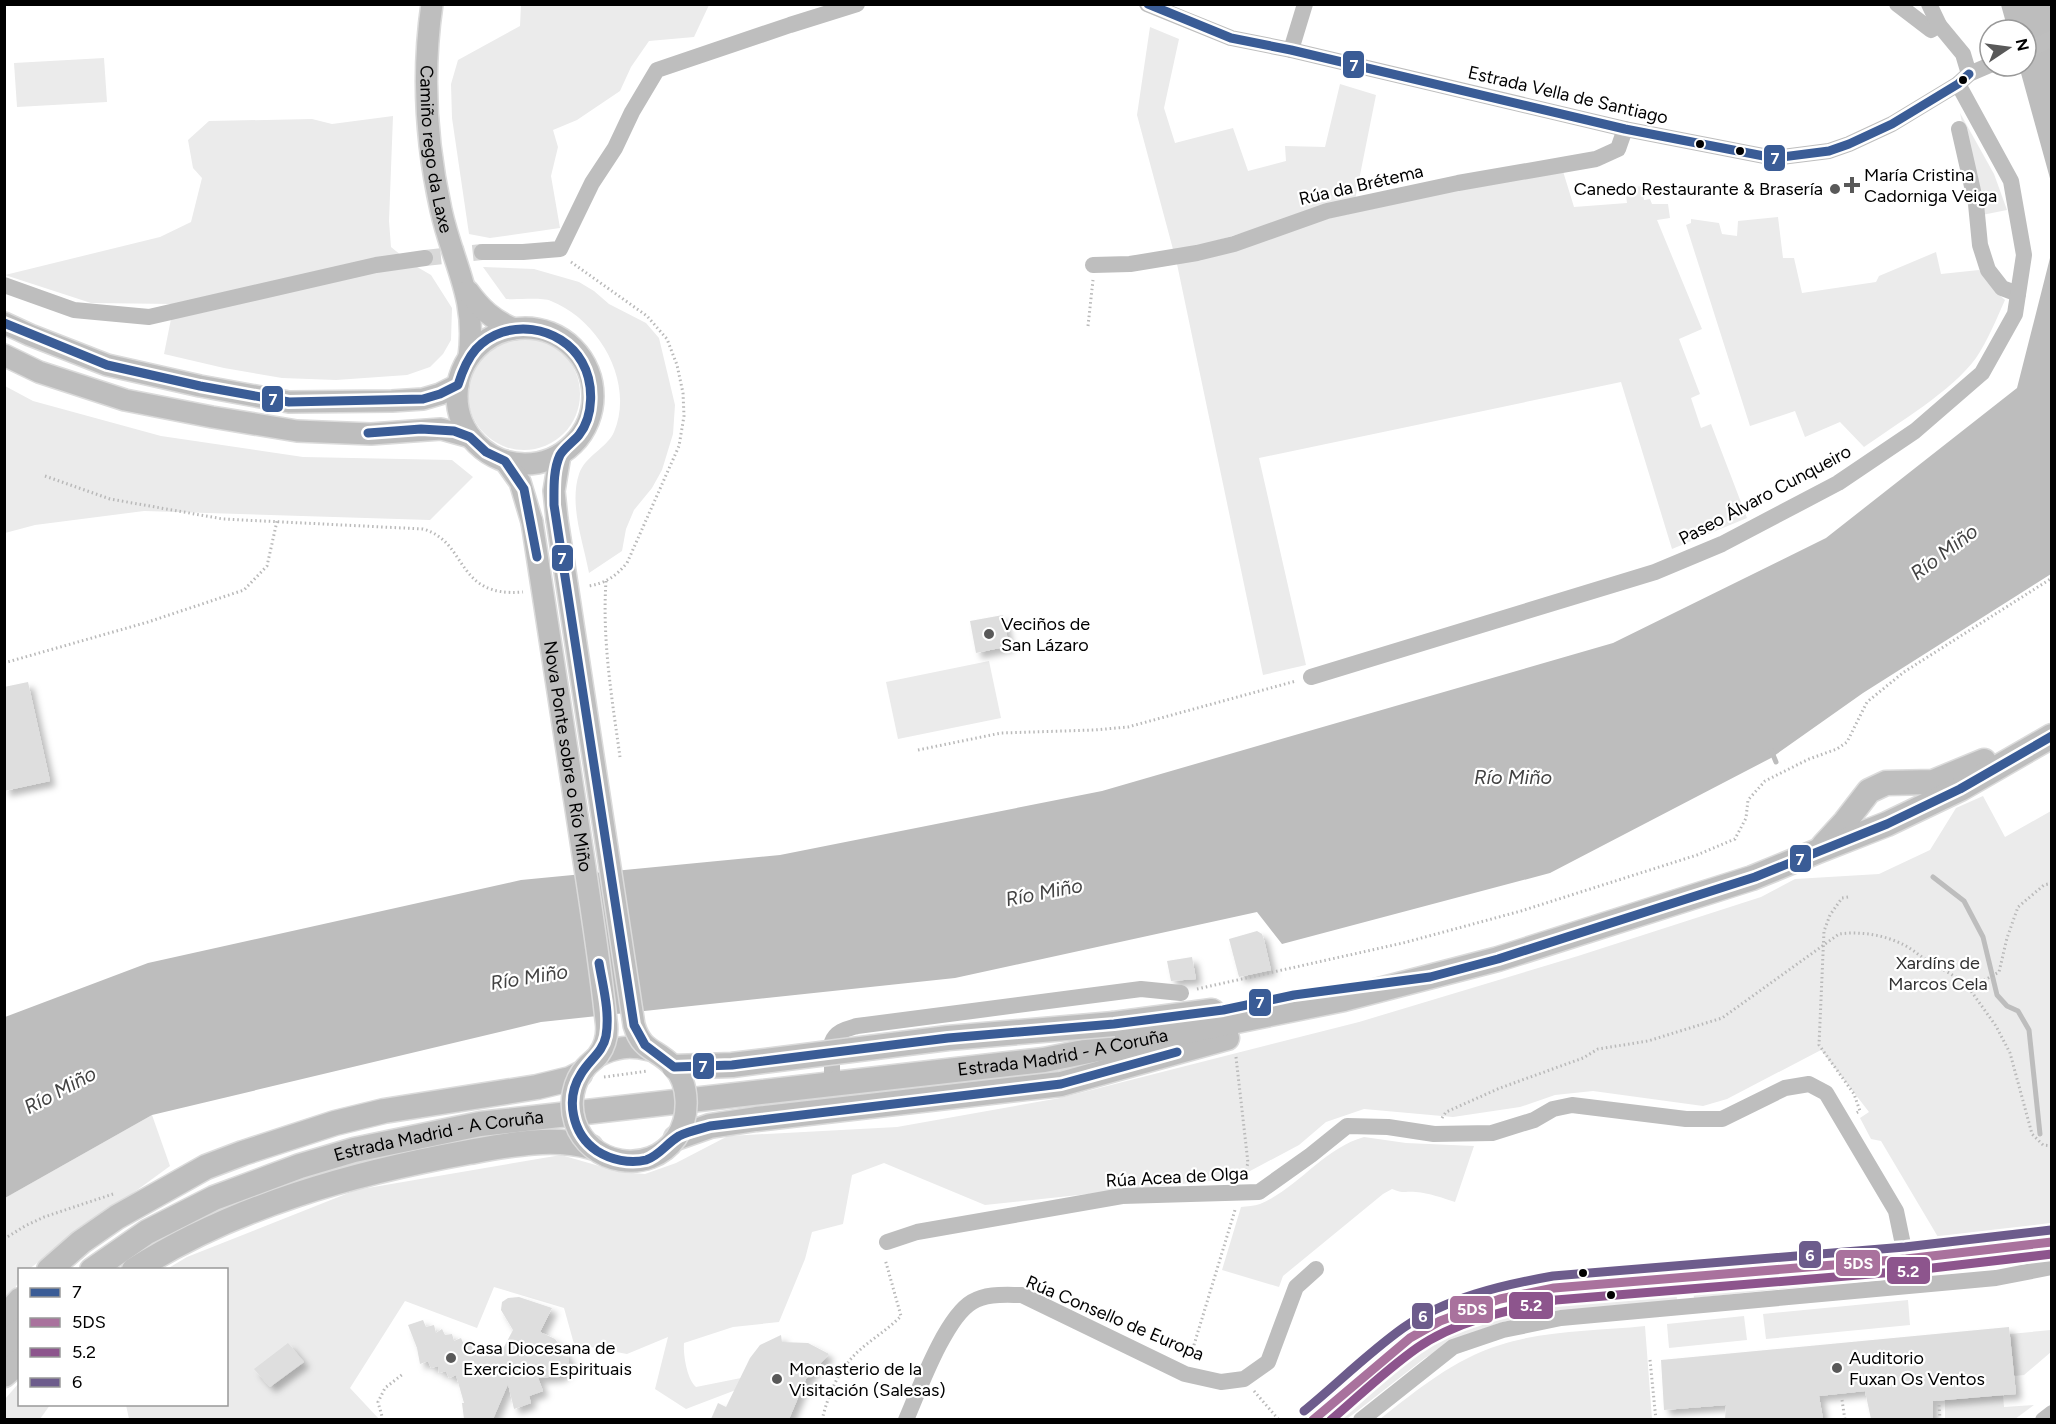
<svg xmlns="http://www.w3.org/2000/svg" width="2056" height="1424" viewBox="0 0 2056 1424" font-family="Figtree,sans-serif">
	<defs>
		<filter id="shadow"><feDropShadow dx="5.5" dy="5.5" stdDeviation="3" flood-color="#0004"/></filter>
	</defs>
	<rect width="100%" height="100%" fill="#fff"/>
	<g fill="#ebebeb">
		<polygon points="521,5 709,5 694,37 649,41 631,67 620,91 577,120 553,130 558,147 551,176 560,228 490,238 469,234 452,118 451,84 458,60 520,26"/>
		<polygon points="1150,27 1179,39 1164,108 1175,143 1233,128 1248,171 1286,161 1285,146 1325,147 1340,84 1376,95 1355,200 1174,253 1137,115"/>
		<polygon points="104,58 107,102 17,107 14,63"/>
		<polygon points="1960,113 1994,174 2007,210 1982,215"/>
		<polygon points="393,116 389,221 391,247 412,264 431,275 452,308 451,340 443,354 430,367 407,375 336,380 282,378 224,368 164,354 174,304 91,303 5,275 160,237 191,222 202,178 193,168 188,140 209,121 312,119 332,124"/>
		<polygon points="1562,168 1574,207 1627,203 1625,188 1642,186 1644,200 1650,199 1652,204 1668,204 1670,218 1657,220 1702,329 1679,339 1700,394 1691,398 1701,428 1711,424 1747,518 1672,549 1621,382 1259,458 1306,665 1263,675 1177,264 1311,222"/>
		<path d="M1778,217L1783,258H1794L1802,293L1876,282L1879,276L1936,252L1941,274L1979,270L1996,292L2005,300C1996,320 1988,340 1976,358C1952,391 1898,423 1864,447L1840,422L1805,437L1795,411L1750,426L1686,225L1691,223V219L1719,223L1722,234L1737,236L1738,221Z"/>
		<path d="M483,267L534,269L579,282L594,291L609,304L646,323L659,338L675,405L673,434L662,470L652,488L634,510L626,529L622,551L589,573C583,541 569,505 579,474C585,456 607,448 614,432C635,382 599,320 551,301C541,297 518,300 506,299Z"/>
		<circle cx="524" cy="394" r="56"/>
		<polygon points="5,386 33,401 161,436 303,457 452,460 473,477 430,520 144,511 35,525 5,533"/>
		<polygon points="989,661 1001,718 898,739 886,682"/>
		<path d="M1983,796L2005,837L2051,811V1224L2011,1231L1938,1237L1881,1141L1871,1139L1860,1118L1869,1112L1821,1050L1727,1099L1703,1106L1593,1091L1555,1095L1520,1107L1453,1117L1364,1109L1326,1122L1299,1145L1237,1178L985,1205L884,1163L852,1175L843,1224L812,1232L805,1259L779,1322L733,1327L684,1343C683,1355 687,1379 696,1387L741,1378V1388L686,1409L655,1389L668,1337L627,1354L574,1344L564,1308L494,1287L477,1328L405,1301L350,1388L379,1419H129L126,1405L226,1404V1270L167,1269L187,1257L356,1190L561,1155L620,1172L645,1174L676,1163L728,1136L897,1127L1060,1098L1359,1022L1578,956L1761,897L1795,879L1879,874L1930,850L1956,808Z"/>
		<polygon points="152,1115 170,1166 29,1269 20,1270 19,1282 5,1302 5,1198"/>
		<path d="M1364,1137L1406,1143L1474,1146L1455,1202C1443,1198 1429,1193 1416,1192C1405,1191 1404,1194 1392,1189L1383,1194L1283,1276L1279,1287L1222,1270L1241,1207C1247,1206 1254,1206 1260,1204C1298,1188 1324,1148 1364,1137Z"/>
		<polygon points="2051,1248 2051,1252 1977,1269 1694,1298 1692,1285 1976,1258"/>
		<path d="M1676,1287L1677,1300L1539,1313L1499,1323L1461,1337L1425,1358L1347,1419L1326,1420C1383,1371 1437,1325 1511,1305C1533,1299 1557,1298 1580,1296C1612,1293 1644,1290 1676,1287Z"/>
		<polygon points="1908,1300 1910,1325 1766,1339 1763,1314"/>
		<polygon points="1744,1316 1747,1340 1669,1348 1667,1324"/>
		<path d="M1645,1326L1652,1419H1380C1417,1390 1454,1359 1500,1345C1546,1330 1597,1331 1645,1326Z"/>
		<polygon points="2051,1330 2051,1352 2024,1375 2014,1376 2010,1334"/>
		<polygon points="19,1383 20,1404 50,1405 40,1419 5,1419 5,1399"/>
		<polygon points="2003,1395 2004,1407 2034,1405 2015,1419 1945,1419 1945,1400"/>
	</g>
	<g fill="#bdbdbd">
		<polygon points="2001,5 2051,5 2051,182 2019,66 2026,66 2026,30 2008,30"/>
		<polygon points="2051,254 2051,574 1863,693 1771,758 1550,873 1282,944 1257,912 955,978 541,1022 152,1115 5,1198 5,1017 148,963 521,880 780,855 1102,791 1613,643 1826,538 2017,388"/>
	</g>
	<g fill="none" stroke-linecap="round" stroke-linejoin="round">
		<g stroke="#bdbdbd" stroke-width="5">
			<polyline points="1771,750 1776,762"/>
			<polyline points="1933,877 1964,901 1983,937 1997,995 2007,1006 2018,1011 2029,1030 2040,1134"/>
		</g>
	</g>
	<g fill="#dedede" filter="url(#shadow)">
		<polygon points="1003,615 1009,646 976,653 970,621"/>
		<polygon points="28,682 50,781 4,791 4,687"/>
		<polygon points="1257,931 1262,934 1264,940 1271,970 1239,977 1229,939"/>
		<polygon points="1192,957 1196,979 1171,981 1167,961"/>
		<polygon points="519,1297 552,1308 540,1332 555,1339 562,1348 569,1358 568,1368 560,1376 538,1378 543,1391 529,1396 531,1403 514,1409 508,1384 493,1419 464,1419 462,1403 464,1403 456,1375 449,1378 446,1371 439,1373 438,1366 431,1368 428,1361 420,1364 417,1348 408,1325 423,1320 426,1327 434,1325 436,1333 442,1329 445,1335 452,1334 454,1341 461,1338 464,1345 471,1343 473,1350 480,1348 483,1354 504,1347 513,1330 501,1310 502,1302 508,1298"/>
		<polygon points="2009,1327 2016,1394 1933,1401 1933,1419 1871,1419 1865,1391 1819,1396 1823,1419 1725,1419 1726,1405 1664,1410 1661,1360"/>
		<polygon points="781,1335 782,1342 808,1343 829,1354 806,1379 789,1419 711,1419 718,1403 726,1407 750,1358 760,1345"/>
		<polygon points="288,1343 304,1362 270,1387 254,1369"/>
	</g>
	<g fill="none" stroke-linecap="round" stroke-linejoin="round">
		<polyline stroke="#d9d9d9" stroke-width="16" stroke-dasharray="16 8" stroke-linecap="butt" points="425,258 482,252"/>
		<defs>
			<g id="major">
				<path id="s1" d="M432,4C422,73 426,143 441,210C453,265 477,297 469,357"/>
				<path d="M468,291C481,309 493,320 514,329"/>
				<polyline points="4,323 30,335 107,365 200,386 289,402 392,401 423,399 440,394 458,385"/>
				<circle cx="525" cy="396" r="68"/>
				<polyline points="4,355 39,372 125,400 212,417 297,431 371,434 441,429 470,437"/>
				<polyline points="505,461 520,482 532,522"/>
				<polyline points="557,519 554,491 560,455"/>
				<path d="M598,1056C615,1047 630,1045 649,1050"/>
			</g>
			<g id="highway">
				<polyline points="1823,846 1845,822 1869,791 1886,783 1933,782 1984,761"/>
				<polyline points="1114,1024 1212,1011"/>
				<polyline points="676,1138 710,1126 756,1119 1061,1084 1227,1038"/>
				<polyline points="49,1270 81,1242 117,1217 206,1167 243,1153 335,1123 384,1111 537,1087 570,1079 580,1074"/>
				<path id="s2" d="M92,1270L147,1232L214,1198L300,1166L354,1150L480,1124L1044,1060L1344,999L1498,959L1752,878L1818,851L1887,824L1960,789L2052,736"/>
				<path d="M134,1270C235,1206 353,1173 469,1152C508,1145 552,1136 591,1147"/>
				<polyline points="4,1318 20,1300"/>
				<polyline points="4,1346 20,1330"/>
				<polyline points="4,1375 20,1361"/>
			</g>
		</defs>
		<use href="#major" stroke="#dbdbdb" stroke-width="24"/>
		<use href="#highway" stroke="#dbdbdb" stroke-width="27"/>
		<g stroke="#b9b9b9" stroke-width="3" stroke-dasharray="1.5 3" stroke-linecap="butt">
			<path d="M571,262L647,316L667,339L677,365L683,393L684,416L679,446L627,563C616,576 605,584 587,586"/>
			<polyline points="1088,326 1093,280"/>
			<path d="M45,476L110,499L223,519L423,529C469,542 454,598 523,592"/>
			<path d="M606,581C602,640 612,699 620,757"/>
			<polyline points="4,663 148,622 244,590 267,566 277,521"/>
			<polyline points="918,750 1001,733 1094,730 1128,727 1296,681"/>
			<polyline points="1848,897 1842,898 1830,915 1824,931 1819,1045 1854,1094 1860,1111 1856,1113"/>
			<polyline points="1966,984 1996,1026 2010,1053 2032,1134 2043,1145 2052,1146"/>
			<polyline points="1197,989 1403,943 1521,911 1697,855 1735,839 1746,818 1748,800 1765,781 1809,759 1837,749 1847,742 1867,702 1904,672 2052,578"/>
			<polyline points="1236,1057 1248,1163 1244,1175"/>
			<polyline points="604,1077 648,1071"/>
			<path d="M1442,1118L1446,1112L1500,1088L1583,1058L1598,1049L1648,1041L1722,1018L1839,934C1861,931 1886,935 1906,946C1915,951 1922,958 1930,962C1942,969 1954,975 1965,984L1981,982L1999,972L2007,938L2018,907L2044,885L2052,883"/>
			<polyline points="4,1239 25,1226 44,1217 113,1194"/>
			<polyline points="1190,1358 1235,1210"/>
			<polyline points="1650,1360 1656,1420"/>
			<polyline points="1254,1391 1279,1420"/>
			<polyline points="1842,1400 1845,1420"/>
			<polyline points="1939,1405 1940,1420"/>
			<polyline points="383,1420 378,1402 385,1388 403,1374"/>
			<path d="M822,1420C827,1399 836,1376 850,1360C864,1343 886,1332 901,1316L885,1259"/>
		</g>
		<g stroke="#bebebe" stroke-width="16">
			<polyline points="1147,4 1231,38 1291,50 1625,129 1774,158 1829,151 1849,144 1892,124 1958,84 1969,74 1990,65"/>
			<polyline points="1897,4 1931,30 1939,25"/>
			<polyline points="1929,4 1939,25 1963,54 1969,74"/>
			<polyline points="1291,50 1305,4"/>
			<polyline points="2026,50 2052,39"/>
			<polyline points="1959,129 1976,204 1980,245 1988,270 2002,288 2018,294"/>
			<polyline points="482,252 523,252 560,249 592,183 615,148 632,112 657,70 790,25 857,4"/>
			<polyline points="1093,265 1130,264 1197,253 1234,244 1327,211 1458,183 1596,159 1618,149 1625,129"/>
			<polyline points="4,285 74,310 149,317 376,265 425,258"/>
			<polyline points="1311,677 1655,572 1722,544 1838,483 1915,431 1982,373 2015,314 2024,255 2011,181 1958,84"/>
			<path d="M832,1084V1042C836,1031 847,1029 857,1026L1141,989L1181,993"/>
			<polyline points="887,1242 917,1232 1122,1196 1259,1192 1311,1155 1347,1126 1388,1127 1434,1134 1492,1133 1534,1120 1553,1109 1572,1105 1686,1119 1722,1119 1785,1088 1809,1084 1826,1093 1896,1211 1906,1259"/>
			<path d="M906,1420C919,1390 945,1318 972,1302C987,1293 1005,1295 1022,1295L1185,1374L1221,1382L1244,1379L1268,1362L1296,1287L1316,1269"/>
			<polyline points="1312,1420 1410,1338 1440,1321 1500,1299 1554,1288 1906,1259 2052,1242"/>
			<polyline points="1361,1420 1453,1347 1503,1330 1561,1318 1996,1278 2052,1267"/>
			<polyline points="2043,1420 2052,1413"/>
		</g>
		<use href="#major" stroke="#bebebe" stroke-width="21"/>
		<use href="#highway" stroke="#bebebe" stroke-width="24"/>
		<defs>
			<g id="major-bridge">
				<path id="s3" d="M532,522C547,622 562,722 578,822C588,888 599,954 606,1020C608,1032 606,1044 599,1054C596,1059 590,1062 586,1067C573,1081 569,1103 575,1122C589,1165 649,1176 676,1138C690,1118 690,1084 673,1066C656,1048 642,1052 634,1025L557,519"/>
			</g>
			<polyline id="highway-bridge" points="674,1067 732,1065 948,1038 1114,1024"/>
		</defs>
		<use href="#major-bridge" stroke="#dbdbdb" stroke-width="24" stroke-linecap="butt"/>
		<use href="#highway-bridge" stroke="#dbdbdb" stroke-width="27" stroke-linecap="butt"/>
		<use href="#major-bridge" stroke="#bebebe" stroke-width="21"/>
		<use href="#highway-bridge" stroke="#bebebe" stroke-width="24"/>
		<defs>
			<g id="bus-1">
				<polyline points="1148,4 1231,38 1291,50 1625,129 1774,158 1829,151 1849,144 1892,124 1958,84 1969,74"/>
				<path d="M4,323L107,365L200,386L289,402L423,399L440,394L458,385C462,372 467,359 476,349C506,317 561,325 582,362C594,383 594,416 579,435C573,442 564,448 560,455C553,470 554,489 554,505L634,1025L645,1045L674,1067L732,1065L948,1038L1114,1024L1223,1010L1294,995L1430,977L1498,959L1755,877L1887,824L1960,789L2052,736"/>
				<polyline points="368,433 421,429 454,431 470,437 486,452 505,461 524,489 537,557"/>
				<path d="M599,963C603,987 610,1012 606,1036C603,1052 589,1060 581,1074C565,1099 572,1134 597,1151C611,1160 630,1164 646,1160C659,1156 667,1143 679,1136C689,1131 700,1129 710,1126L1061,1084L1177,1052"/>
			</g>
			<polyline id="bus-2" points="1313,1420 1410,1338 1440,1321 1500,1299 1554,1288 1906,1259 2052,1242"/>
			<path id="bus-3" d="M1331,1420C1359,1396 1387,1369 1417,1348C1457,1320 1509,1310 1556,1300L1907,1271L2052,1254"/>
			<path id="bus-4" d="M1304,1411C1337,1384 1368,1353 1403,1328C1446,1298 1502,1285 1553,1276L1905,1247L2051,1230"/>
		</defs>
		<use href="#bus-1" stroke="#fff" stroke-width="14"/>
		<use href="#bus-2" stroke="#fff" stroke-width="14"/>
		<use href="#bus-3" stroke="#fff" stroke-width="14"/>
		<use href="#bus-4" stroke="#fff" stroke-width="14"/>
		<use href="#bus-1" stroke="#3a5c96" stroke-width="9"/>
		<use href="#bus-2" stroke="#a9729d" stroke-width="9"/>
		<use href="#bus-3" stroke="#8d558d" stroke-width="9"/>
		<use href="#bus-4" stroke="#6d5c8c" stroke-width="9"/>
	</g>
	<g fill="#000" stroke="#fff" stroke-width="2">
		<circle cx="1963" cy="80" r="5"/>
		<circle cx="1700" cy="144" r="5"/>
		<circle cx="1740" cy="151" r="5"/>
		<circle cx="1583" cy="1273" r="5"/>
		<circle cx="1611" cy="1295" r="5"/>
	</g>
	<g fill="#595959" stroke="#fff" stroke-width="2">
		<path d="M1849 176h6v6h6v6h-6v6h-6v-6h-6v-6h6z"/>
		<circle cx="1835" cy="189" r="6"/>
		<circle cx="989" cy="634" r="6"/>
		<circle cx="451" cy="1358" r="6"/>
		<circle cx="1837" cy="1368" r="6"/>
		<circle cx="777" cy="1379" r="6"/>
	</g>
	<g text-anchor="middle" dominant-baseline="central" stroke-width="4.5" stroke-linejoin="round" paint-order="stroke">
		<g font-size="18" fill="#000" stroke="#fff">
			<text transform="translate(1568 95) rotate(13)">Estrada Vella de Santiago</text>
			<text stroke="none"><textPath href="#s1" startOffset="146">Camiño rego da Laxe</textPath></text>
			<text transform="translate(1361 185) rotate(-13)">Rúa da Brétema</text>
			<text transform="translate(1765 495) rotate(-28)">Paseo Álvaro Cunqueiro</text>
			<text stroke="none"><textPath href="#s3" startOffset="237">Nova Ponte sobre o Río Miño</textPath></text>
			<text stroke="none"><textPath href="#s2" startOffset="1006">Estrada Madrid - A Coruña</textPath></text>
			<text stroke="none"><textPath href="#s2" startOffset="376">Estrada Madrid - A Coruña</textPath></text>
			<text transform="translate(1177 1177) rotate(-3)">Rúa Acea de Olga</text>
			<text transform="translate(1115 1318) rotate(23)">Rúa Consello de Europa</text>
		</g>
		<g font-size="18" fill="#000" stroke="#fff" text-anchor="start">
			<text x="1864" y="175">María Cristina<tspan x="1864" dy="21">Cadorniga Veiga</tspan></text>
			<text x="1823" y="189" text-anchor="end">Canedo Restaurante &amp; Brasería</text>
			<text x="1001" y="624">Veciños de<tspan x="1001" dy="21">San Lázaro</tspan></text>
			<text x="463" y="1348">Casa Diocesana de<tspan x="463" dy="21">Exercicios Espirituais</tspan></text>
			<text x="1849" y="1358">Auditorio<tspan x="1849" dy="21">Fuxan Os Ventos</tspan></text>
			<text x="789" y="1369">Monasterio de la<tspan x="789" dy="21">Visitación (Salesas)</tspan></text>
		</g>
		<g font-size="18" fill="#313131" stroke="#fff">
			<text x="1938" y="963">Xardíns de<tspan x="1938" dy="21">Marcos Cela</tspan></text>
		</g>
		<g font-size="20" font-style="italic" fill="#424242" stroke="#fff">
			<text transform="translate(1944 552) rotate(-37)">Río Miño</text>
			<text x="1513" y="777">Río Miño</text>
			<text transform="translate(1044 892) rotate(-11)">Río Miño</text>
			<text transform="translate(529 977) rotate(-9)">Río Miño</text>
			<text transform="translate(60 1090) rotate(-28)">Río Miño</text>
		</g>
	</g>
	<g stroke="#fff" stroke-width="2">
		<rect x="1342" y="50" width="23" height="29" rx="6" fill="#3a5c96"/>
		<rect x="1763" y="144" width="23" height="28" rx="6" fill="#3a5c96"/>
		<rect x="261" y="385" width="23" height="28" rx="6" fill="#3a5c96"/>
		<rect x="551" y="544" width="23" height="28" rx="6" fill="#3a5c96"/>
		<rect x="1789" y="844" width="23" height="29" rx="6" fill="#3a5c96"/>
		<rect x="1248" y="988" width="24" height="29" rx="6" fill="#3a5c96"/>
		<rect x="692" y="1052" width="23" height="28" rx="6" fill="#3a5c96"/>
		<rect x="1798" y="1240" width="24" height="29" rx="6" fill="#6d5c8c"/>
		<rect x="1835" y="1249" width="46" height="28" rx="6" fill="#a9729d"/>
		<rect x="1886" y="1256" width="45" height="29" rx="6" fill="#8d558d"/>
		<rect x="1508" y="1291" width="46" height="29" rx="6" fill="#8d558d"/>
		<rect x="1449" y="1295" width="45" height="29" rx="6" fill="#a9729d"/>
		<rect x="1411" y="1302" width="23" height="28" rx="6" fill="#6d5c8c"/>
	</g>
	<g font-size="16" text-anchor="middle" font-weight="bold" fill="#fff">
		<text x="1354" y="71">7</text>
		<text x="1775" y="164">7</text>
		<text x="273" y="405">7</text>
		<text x="562" y="564">7</text>
		<text x="1800" y="865">7</text>
		<text x="1260" y="1008">7</text>
		<text x="703" y="1072">7</text>
		<text x="1810" y="1261">6</text>
		<text x="1858" y="1269">5DS</text>
		<text x="1908" y="1277">5.2</text>
		<text x="1531" y="1311">5.2</text>
		<text x="1472" y="1315">5DS</text>
		<text x="1423" y="1322">6</text>
	</g>
	<rect width="2056" height="1424" fill="none" stroke="#000000" stroke-width="12"/>
	<rect x="18" y="1268" width="210" height="138" fill="#ffffff" stroke="#999999" stroke-width="1.5"/>
	<rect x="30" y="1288" width="30" height="9" fill="#3a5c96" stroke="#999999" stroke-width="1.5"/>
	<text x="72" y="1298" font-size="18" fill="#000000">7</text>
	<rect x="30" y="1318" width="30" height="9" fill="#a9729d" stroke="#999999" stroke-width="1.5"/>
	<text x="72" y="1328" font-size="18" fill="#000000">5DS</text>
	<rect x="30" y="1348" width="30" height="9" fill="#8d558d" stroke="#999999" stroke-width="1.5"/>
	<text x="72" y="1358" font-size="18" fill="#000000">5.2</text>
	<rect x="30" y="1378" width="30" height="9" fill="#6d5c8c" stroke="#999999" stroke-width="1.5"/>
	<text x="72" y="1388" font-size="18" fill="#000000">6</text>
	<g transform="translate(2008 48) rotate(77)"><circle r="28" fill="#ffffff" stroke="#999999" stroke-width="1.5"/>
	<path d="M0-4.5L10 22L0 15L-10 22Z" fill="#595959"/>
	<text y="-9" font-size="16" font-weight="bold" text-anchor="middle" fill="#000000">N</text>
	</g>
</svg>
